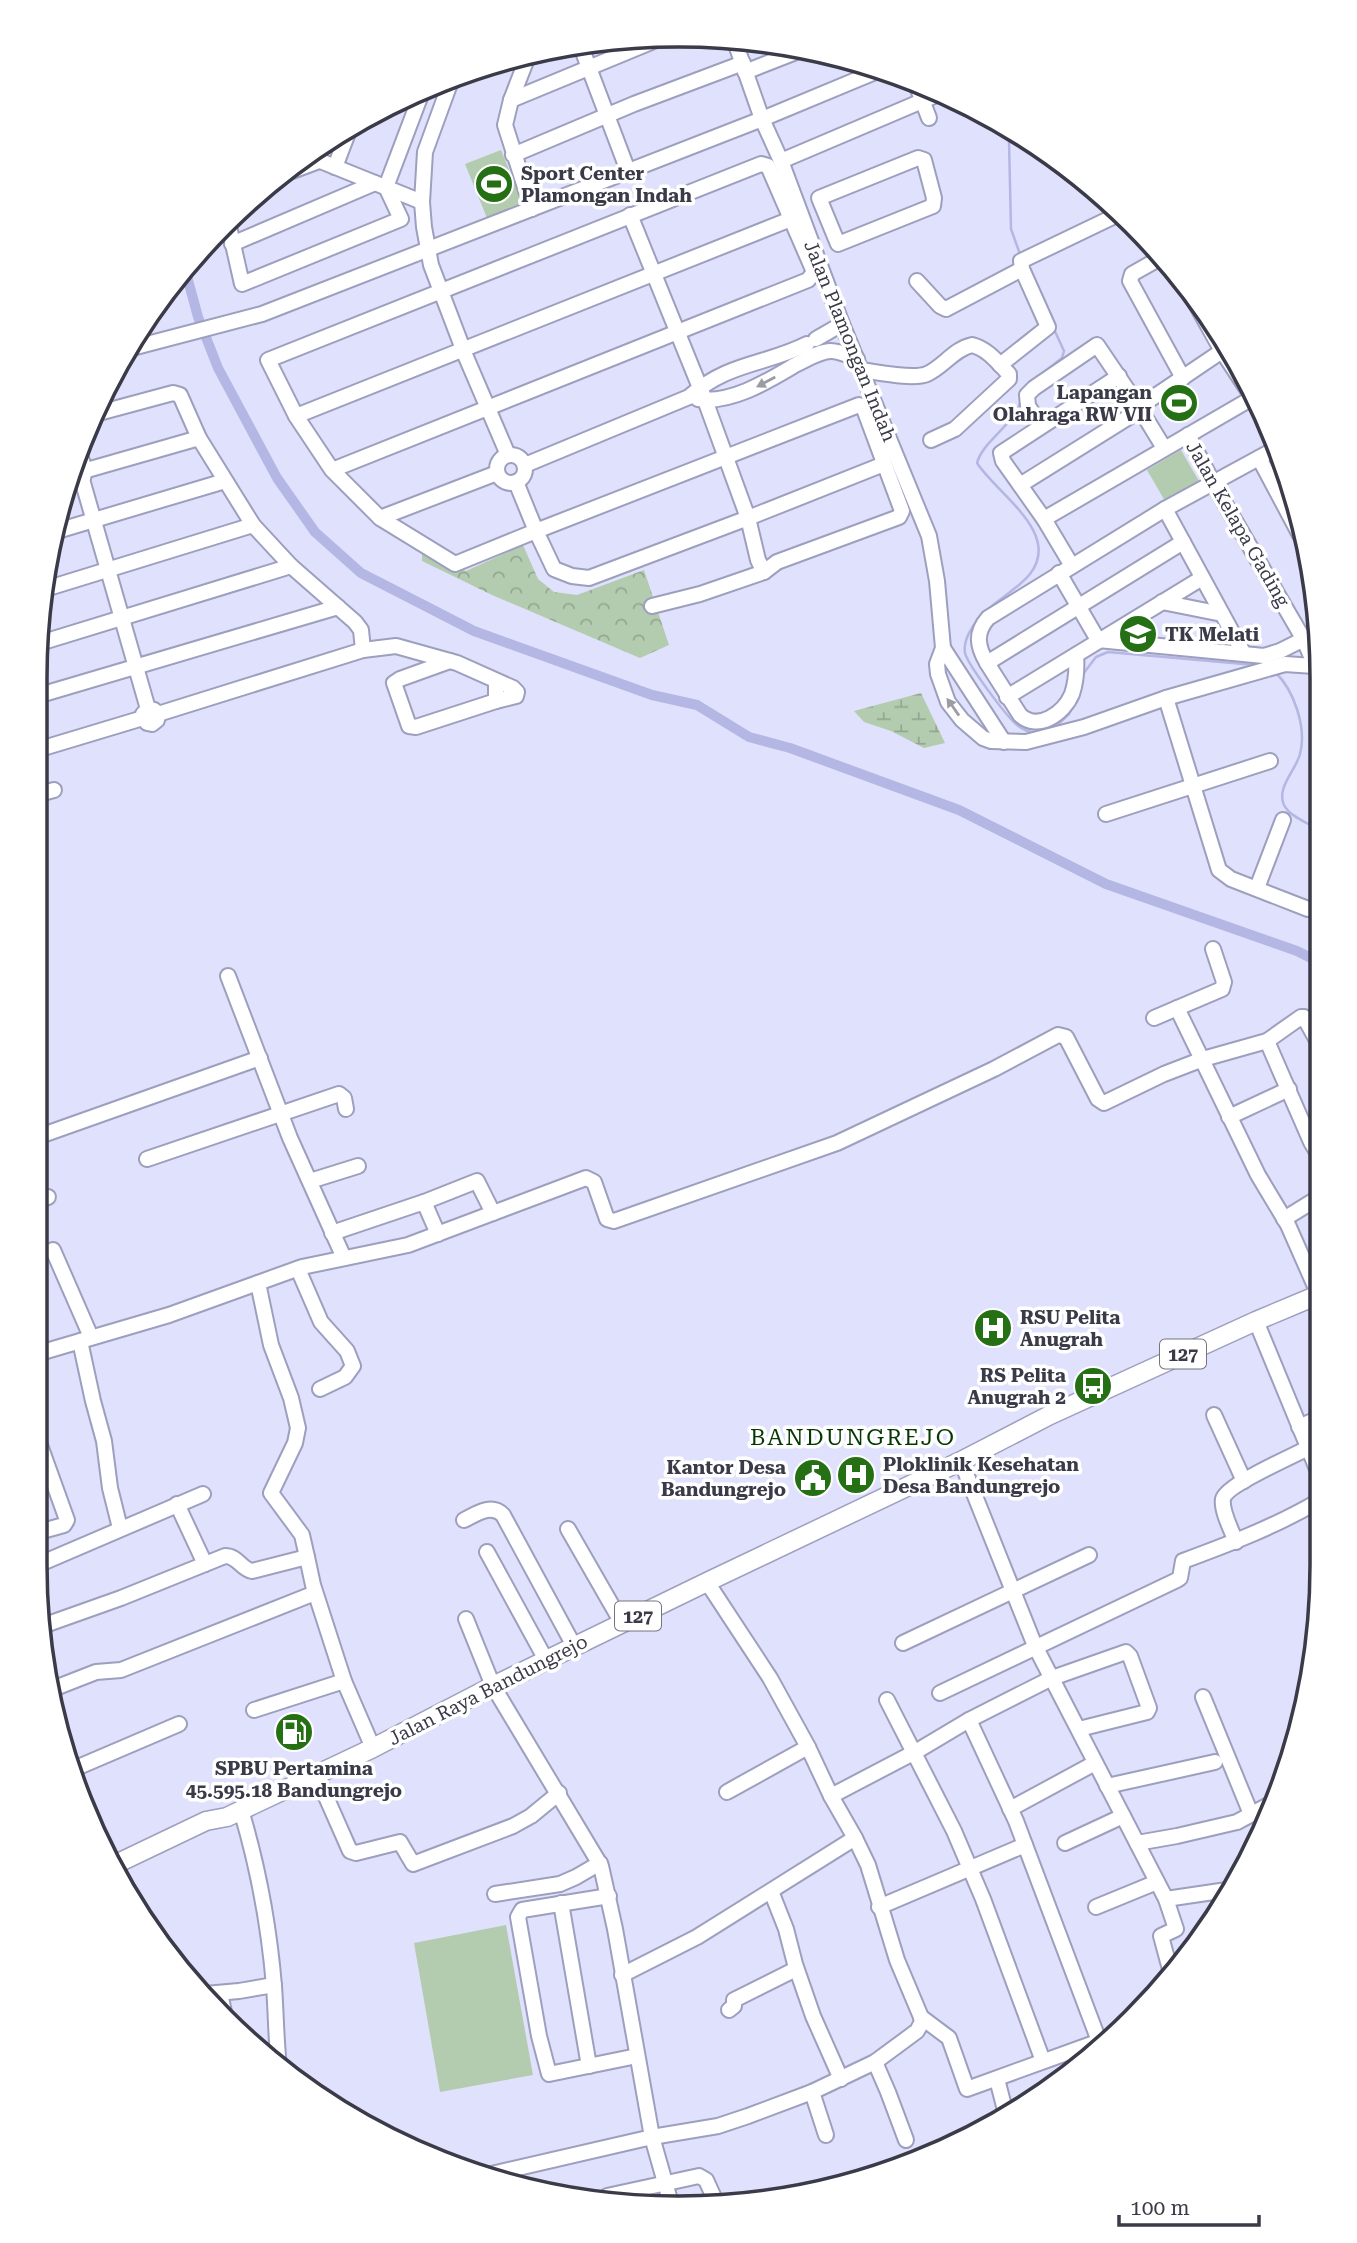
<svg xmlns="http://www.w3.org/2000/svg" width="1357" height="2243" viewBox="0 0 1357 2243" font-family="'Roboto Serif',serif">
	<defs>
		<pattern id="forest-crowns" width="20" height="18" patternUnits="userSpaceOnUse" patternTransform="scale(1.75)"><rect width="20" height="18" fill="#b3ccaf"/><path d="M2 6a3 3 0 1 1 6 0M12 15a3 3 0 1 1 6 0" fill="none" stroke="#93a790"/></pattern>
		<pattern id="wetland-marsh" width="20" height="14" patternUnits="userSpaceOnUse" patternTransform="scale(1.75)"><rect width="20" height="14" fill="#b3ccaf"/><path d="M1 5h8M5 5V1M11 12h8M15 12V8" fill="none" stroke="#93a790"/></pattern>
	</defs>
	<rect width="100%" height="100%" fill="#e0e1fc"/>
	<polygon fill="url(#forest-crowns)" points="523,545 538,579 554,592 577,595 644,570 669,645 640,658 492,595 422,561 422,554 466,571"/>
	<polygon fill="url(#wetland-marsh)" points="921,693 945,743 924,748 891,731 864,722 854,711"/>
	<g fill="#b3ccaf">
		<polygon points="501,150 523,204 487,218 465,164"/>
		<polygon points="1188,386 1198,405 1171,420 1161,401"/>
		<polygon points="1181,450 1199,481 1165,501 1147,470"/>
		<polygon points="506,1925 533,2075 440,2092 414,1943"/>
	</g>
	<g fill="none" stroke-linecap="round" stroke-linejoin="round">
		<g stroke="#b4b6e3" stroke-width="2.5">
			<polyline points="985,115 1009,141 1011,229 1021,257"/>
			<polyline points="1039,376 1062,358 1064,351 1053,327"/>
			<path d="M984,613C998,599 1018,589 1030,574C1062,533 997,494 977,463C983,441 1012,427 1021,401"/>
			<path d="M980,618C972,626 963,640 965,653C968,665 1006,716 1017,725C1023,730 1030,733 1038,732"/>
			<path d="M1275,672C1294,690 1307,728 1300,754C1296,770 1276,788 1284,805C1290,817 1309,823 1320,831"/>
			<polyline points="1083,674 1096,657 1108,652 1255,665"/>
			<polyline points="1054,728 1069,714 1074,704"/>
		</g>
		<polyline stroke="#b4b6e3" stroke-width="10" points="185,269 198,317 218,368 277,478 315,532 361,573 474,631 652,695 697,705 749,737 790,748 959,810 1106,884 1297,951 1319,962"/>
		<defs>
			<g id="minor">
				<polyline points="734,39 762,119 781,161 842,324 929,536 937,581 943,648 937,664 938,674 948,702 962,720 983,738 991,741 1026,742 1084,727 1166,698 1285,664 1314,666"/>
				<polyline points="580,44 628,171"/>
				<polyline points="528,56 511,100 505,125 532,209"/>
				<polyline points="745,72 801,50"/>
				<polyline points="452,78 425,152 422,202 424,227 431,265 466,357 508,455"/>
				<polyline points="916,84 929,118"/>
				<polyline points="511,100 661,38"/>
				<polyline points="513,155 634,104 743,63"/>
				<polyline points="308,156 422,202"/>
				<polygon points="918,158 924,160 934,198 933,206 838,244 819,198"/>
				<polyline points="781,161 941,93"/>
				<polyline points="335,167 351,125"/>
				<polyline points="284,174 319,161"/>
				<polyline points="630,215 705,400 748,518 884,464"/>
				<polyline points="228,222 242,284 401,219 386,187 422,92"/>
				<polyline points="232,244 375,183"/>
				<polyline points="1164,256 1132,274 1130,281 1183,378"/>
				<polyline points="917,281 940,306 946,309 1022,269"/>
				<polyline points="1187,288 1222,351 1253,398"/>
				<polyline points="816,339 842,324"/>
				<polyline points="132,348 262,314 762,119 880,70"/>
				<polyline points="1000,365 1048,327 1022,269 1021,261 1119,214"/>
				<path d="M861,370C877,372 913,380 927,374C943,367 954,349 972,345C988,349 998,363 1009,374V379L955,429L931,440"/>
				<path d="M698,399C731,404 768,381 795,365C806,360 819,351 831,351C840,351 849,356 857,359"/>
				<polyline points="1139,407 1222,351 1229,350"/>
				<polyline points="95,414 173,393 180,395 199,438 253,525 291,566 355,622 361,630 363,650"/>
				<polyline points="296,416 791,219"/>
				<polyline points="1041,425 1028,406 1027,395 1034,388 1097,345 1139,407 1164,448"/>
				<polyline points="1188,435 1213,483 1304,640 1320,677"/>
				<polyline points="79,452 85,470 83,478"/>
				<circle cx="511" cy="469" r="14"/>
				<polyline points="1259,458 1300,535"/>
				<path d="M525,465L689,397C728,362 766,365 807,344"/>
				<polyline points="332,470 808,280 814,272 768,166 761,164 268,360 296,416 332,470 380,518 497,473"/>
				<polyline points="73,472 83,483 148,709 154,710 158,714 157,720 152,724 147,723 143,718 143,714 148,709"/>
				<polyline points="73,474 199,438"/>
				<polyline points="1273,483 1289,475"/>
				<polyline points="1020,485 1140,410"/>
				<polyline points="1165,509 1244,654"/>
				<polyline points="380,518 455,564 536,531 554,569 572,576 589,578 748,518 758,560 764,572 777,562 899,517 902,511 864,409 859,405 536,531 516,482"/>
				<polyline points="1044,519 1254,397"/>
				<polyline points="57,531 225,481"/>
				<polyline points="1072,566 1044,519 1003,461 1001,453 1119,376"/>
				<polyline points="1059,573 1098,640 1264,656 1280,651 1320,631"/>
				<polyline points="42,590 253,525"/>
				<polyline points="1162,602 1222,614"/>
				<polyline points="652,606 700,594 764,572"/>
				<polyline points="40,643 291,566"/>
				<polyline points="943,648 1004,742"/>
				<path d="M1076,655C1077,668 1076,682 1072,694C1064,713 1038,732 1020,715L987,663L1183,542"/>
				<polyline points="450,661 400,679 394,683 409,726 416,727 496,701"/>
				<path d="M987,663C977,646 975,633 988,618L1165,509L1277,448"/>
				<polyline points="40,695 338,607"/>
				<polyline points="1007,697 1202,578"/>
				<polyline points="1166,698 1219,870 1231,879 1308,909 1318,907 1320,904"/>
				<polyline points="158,714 363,650 396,646 457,663 513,688 517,692 516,696 496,701 496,682"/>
				<polyline points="40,749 143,718"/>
				<polyline points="39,794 54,790"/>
				<polyline points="1106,814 1270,761"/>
				<polyline points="1257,888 1283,820"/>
				<polyline points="228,976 290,1138 344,1258"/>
				<polyline points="1177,1008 1258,1175 1288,1225 1318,1293"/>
				<polyline points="1154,1018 1222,989 1224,982 1213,949"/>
				<polyline points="1267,1041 1311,1142 1319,1155"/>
				<polyline points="1229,1117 1289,1089"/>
				<polyline points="37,1137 260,1058"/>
				<polyline points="147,1159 339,1094 344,1098 346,1109"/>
				<polyline points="310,1181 358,1166"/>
				<polyline points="37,1201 48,1197"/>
				<polyline points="424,1202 438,1234"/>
				<polyline points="1284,1219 1318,1198"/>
				<polyline points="332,1233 424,1202 477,1181 493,1213"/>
				<polyline points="53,1250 91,1337"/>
				<polyline points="298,1269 321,1322 347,1351 353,1366 345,1377 320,1389"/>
				<polyline points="258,1283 271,1345 291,1398 298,1428 295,1443 271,1493 302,1535 307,1557"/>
				<polyline points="1256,1321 1317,1469"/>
				<polyline points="80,1341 93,1401 104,1441 110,1488 120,1528"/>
				<polyline points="36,1354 169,1315 302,1267 408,1245 586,1178 594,1182 607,1219 614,1221 837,1143 994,1069 1058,1035 1066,1037 1098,1099 1104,1103 1164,1074 1203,1059 1267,1041 1301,1017 1304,1017 1319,1044"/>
				<polyline points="1214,1415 1244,1481"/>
				<polyline points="1299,1427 1317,1419"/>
				<polyline points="961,1461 1035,1646 1166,1899 1176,1929 1161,1936 1171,1973"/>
				<polyline points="177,1504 205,1564"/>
				<path d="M464,1520C476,1514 491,1503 503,1515L574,1646"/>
				<polyline points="568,1529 622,1623"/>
				<polyline points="35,1533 64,1525 67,1520 36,1434"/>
				<path d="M1236,1542C1232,1531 1221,1511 1223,1499C1226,1485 1293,1456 1308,1448"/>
				<polyline points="487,1552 546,1660"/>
				<polyline points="35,1566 203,1494"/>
				<polyline points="707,1582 770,1678 808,1747 831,1796 855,1838 868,1865 897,1960 921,2017 949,2038 967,2089 1097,2042"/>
				<polyline points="466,1619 493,1686 601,1866 615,1929 652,2137 672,2207"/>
				<path d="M45,1625L121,1598L225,1556C238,1556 241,1569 252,1571L307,1557L313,1585L344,1681L373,1748"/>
				<polyline points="903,1643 1089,1555"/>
				<polyline points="55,1688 96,1672 121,1670 315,1593"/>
				<path d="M940,1693L1177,1580L1180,1578L1183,1561C1229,1544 1274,1527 1317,1502"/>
				<polyline points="1203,1697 1251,1814"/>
				<polyline points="887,1700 954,1831 983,1899 1043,2061"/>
				<polyline points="254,1710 344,1681"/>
				<polyline points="969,1720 1016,1821 1099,2041"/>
				<polyline points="69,1771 179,1724"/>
				<polyline points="316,1774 350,1851 356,1853 400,1842 413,1864 513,1826 531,1816 559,1793"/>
				<polyline points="1107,1786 1215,1762"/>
				<polyline points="727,1792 808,1747"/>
				<polyline points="831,1796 917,1751 969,1720 1052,1678 1126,1652 1130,1656 1149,1708 1147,1712 1079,1729"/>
				<polyline points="1010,1809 1095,1763"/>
				<path d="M241,1810C258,1867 269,1926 274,1986C276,2013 276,2040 279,2067"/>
				<polyline points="1065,1843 1123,1816"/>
				<polyline points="1137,1843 1177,1836 1237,1822 1276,1801"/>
				<polyline points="771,1891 786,1929 795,1964 813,2016 841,2079"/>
				<polyline points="495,1894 560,1884 576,1877 600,1863"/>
				<polyline points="609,1896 522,1910 518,1917 539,2036 549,2074 637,2056"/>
				<polyline points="1166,1899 1227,1890"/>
				<polyline points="561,1903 589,2066"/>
				<polyline points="879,1907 1025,1845"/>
				<polyline points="1096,1907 1157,1882"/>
				<polyline points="622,1975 697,1937 855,1838"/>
				<polyline points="220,1993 224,2012"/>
				<polyline points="205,1994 239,1991 274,1985"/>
				<polyline points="729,2010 734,2006 734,2000 796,1969"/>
				<polyline points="875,2062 888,2092 906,2140"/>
				<polyline points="997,2079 1006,2114"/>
				<polyline points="812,2092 826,2135"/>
				<polyline points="483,2176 652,2137 718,2126 748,2116 812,2092 875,2062 917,2031 922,2022 921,2017"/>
				<polyline points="607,2196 699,2176 706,2180 716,2202"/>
			</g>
			<polyline id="major" points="118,1863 206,1821 227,1817 373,1748 493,1686 707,1582 961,1461 1050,1415 1256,1321 1318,1295"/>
		</defs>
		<use href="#minor" stroke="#9d9fbe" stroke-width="18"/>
		<use href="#major" stroke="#9d9fbe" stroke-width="21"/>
		<use href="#minor" stroke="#fff" stroke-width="14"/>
		<use href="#major" stroke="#fff" stroke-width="18"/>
	</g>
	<defs><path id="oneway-solid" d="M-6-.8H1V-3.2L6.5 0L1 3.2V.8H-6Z" transform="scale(1.75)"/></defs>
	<g fill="#9c9ca4">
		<use href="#oneway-solid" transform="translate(766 382) rotate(152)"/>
		<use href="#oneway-solid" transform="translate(953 707) rotate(-125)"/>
	</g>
	<defs>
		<symbol id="stadium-disc" viewBox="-11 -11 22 22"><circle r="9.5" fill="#257014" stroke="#fff"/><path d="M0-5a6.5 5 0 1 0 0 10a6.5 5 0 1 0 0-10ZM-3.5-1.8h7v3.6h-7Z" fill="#fff"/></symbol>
		<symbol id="school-disc" viewBox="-11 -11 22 22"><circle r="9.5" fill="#257014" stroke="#fff"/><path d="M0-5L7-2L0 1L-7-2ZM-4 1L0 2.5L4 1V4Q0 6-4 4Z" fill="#fff"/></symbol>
		<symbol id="hospital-disc" viewBox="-11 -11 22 22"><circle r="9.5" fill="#257014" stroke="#fff"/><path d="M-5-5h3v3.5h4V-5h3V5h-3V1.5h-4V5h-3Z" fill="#fff"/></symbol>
		<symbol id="bus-disc" viewBox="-11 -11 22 22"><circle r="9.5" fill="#257014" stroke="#fff"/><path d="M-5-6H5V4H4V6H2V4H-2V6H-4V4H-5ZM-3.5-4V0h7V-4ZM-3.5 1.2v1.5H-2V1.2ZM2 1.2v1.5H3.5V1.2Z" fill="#fff"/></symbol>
		<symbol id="civic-disc" viewBox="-11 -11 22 22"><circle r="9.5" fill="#257014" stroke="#fff"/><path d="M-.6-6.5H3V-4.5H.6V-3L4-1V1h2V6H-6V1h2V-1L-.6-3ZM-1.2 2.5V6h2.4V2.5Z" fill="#fff"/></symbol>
		<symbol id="fuel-disc" viewBox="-11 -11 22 22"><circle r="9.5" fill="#257014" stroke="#fff"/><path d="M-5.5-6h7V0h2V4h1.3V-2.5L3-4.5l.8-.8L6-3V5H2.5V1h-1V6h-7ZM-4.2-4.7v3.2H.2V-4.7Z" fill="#fff"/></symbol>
	</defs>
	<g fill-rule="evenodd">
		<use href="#stadium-disc" x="472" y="162" width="44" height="44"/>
		<use href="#stadium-disc" x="1157" y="381" width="44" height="44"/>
		<use href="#school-disc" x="1116" y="612" width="44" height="44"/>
		<use href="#hospital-disc" x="971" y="1306" width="44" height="44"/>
		<use href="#bus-disc" x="1071" y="1364" width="44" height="44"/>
		<use href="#hospital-disc" x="834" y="1453" width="44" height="44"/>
		<use href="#civic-disc" x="791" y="1456" width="44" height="44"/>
		<use href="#fuel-disc" x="272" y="1710" width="44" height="44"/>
	</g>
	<g text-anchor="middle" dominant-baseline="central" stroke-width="7" stroke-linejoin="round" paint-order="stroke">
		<g fill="#fff" stroke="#75757f" stroke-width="2">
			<rect x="1160" y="1339.5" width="46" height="29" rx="5"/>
			<rect x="615" y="1601.5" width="46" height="29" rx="5"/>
		</g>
		<g font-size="18" font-weight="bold" fill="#3a3a48">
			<text x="1183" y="1354">127</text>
			<text x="638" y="1616">127</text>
		</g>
		<g font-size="19" font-weight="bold" fill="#3a3a48" stroke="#fff" text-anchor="start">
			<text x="521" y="173">Sport Center<tspan x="521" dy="22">Plamongan Indah</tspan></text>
			<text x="1152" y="392" text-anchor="end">Lapangan<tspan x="1152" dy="22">Olahraga RW VII</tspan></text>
			<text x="1165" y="634">TK Melati</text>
			<text x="1020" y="1317">RSU Pelita<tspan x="1020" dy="22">Anugrah</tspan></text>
			<text x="1066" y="1375" text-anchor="end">RS Pelita<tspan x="1066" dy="22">Anugrah 2</tspan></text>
			<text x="883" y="1464">Ploklinik Kesehatan<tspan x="883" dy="22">Desa Bandungrejo</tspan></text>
			<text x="786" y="1467" text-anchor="end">Kantor Desa<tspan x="786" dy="22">Bandungrejo</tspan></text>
			<text x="294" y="1768" text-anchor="middle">SPBU Pertamina<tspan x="294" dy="22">45.595.18 Bandungrejo</tspan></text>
		</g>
		<g font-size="19" fill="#3a3a48" stroke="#fff">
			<text transform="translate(850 341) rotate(68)">Jalan Plamongan Indah</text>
			<text transform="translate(1238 524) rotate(60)">Jalan Kelapa Gading</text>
			<text transform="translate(488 1690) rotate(-27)">Jalan Raya Bandungrejo</text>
		</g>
		<g font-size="23" letter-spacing="2" fill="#053700" stroke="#fff">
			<text x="853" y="1437">BANDUNGREJO</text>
		</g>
	</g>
	<path d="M0 0H1357V2243H0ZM678 47H679A631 631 0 0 1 1310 678V1565A631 631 0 0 1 679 2196H678A631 631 0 0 1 47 1565V678A631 631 0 0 1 678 47Z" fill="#fff" fill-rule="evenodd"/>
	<path fill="none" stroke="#3a3a48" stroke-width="3.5" d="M678 47H679A631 631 0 0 1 1310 678V1565A631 631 0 0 1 679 2196H678A631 631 0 0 1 47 1565V678A631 631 0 0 1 678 47Z"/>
	<path d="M1119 2215v10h140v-10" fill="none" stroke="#3a3a48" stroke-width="3.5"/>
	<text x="1130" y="2215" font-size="21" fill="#3a3a48" stroke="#ffffff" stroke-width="5" paint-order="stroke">100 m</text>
</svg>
